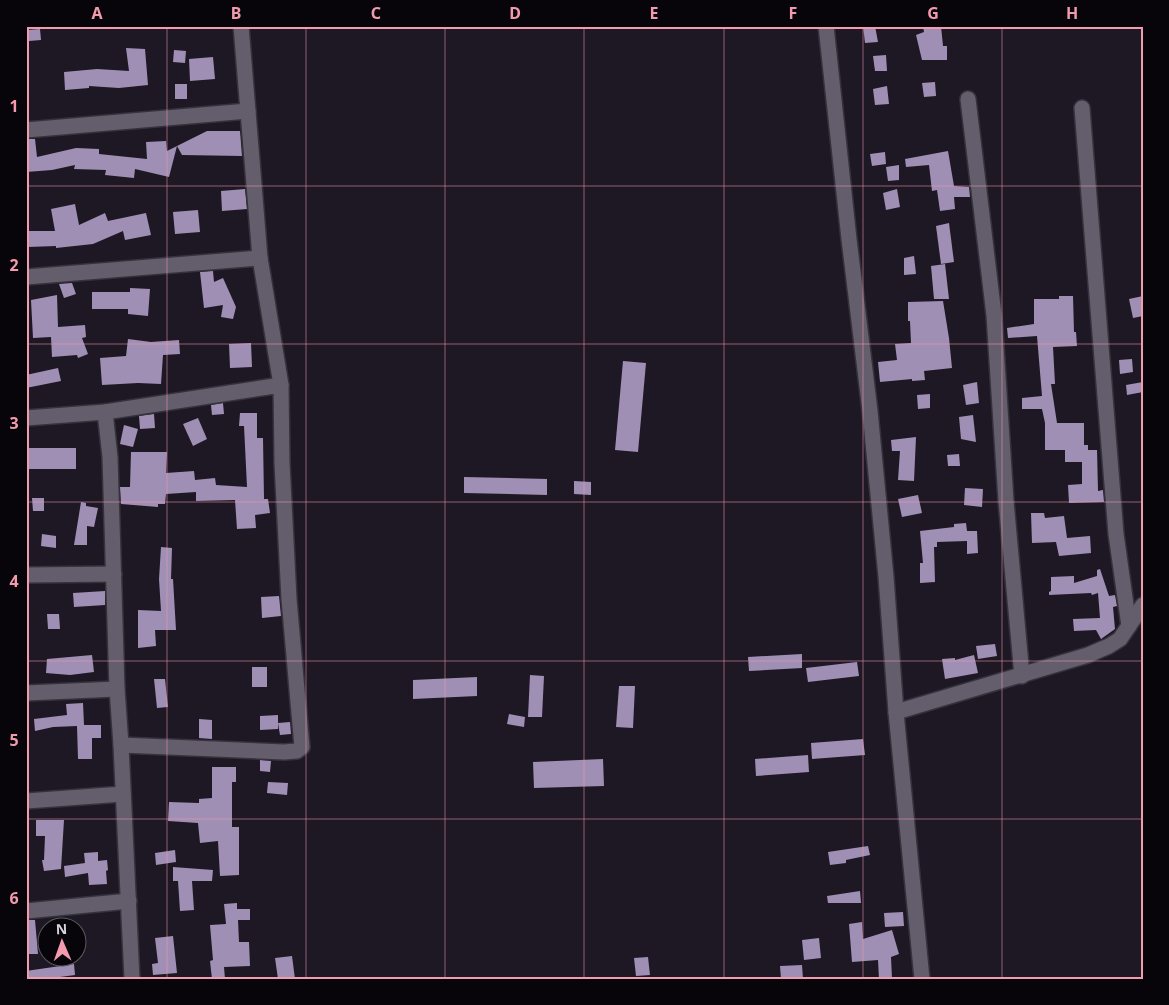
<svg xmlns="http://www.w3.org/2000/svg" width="1169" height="1005" viewBox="0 0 1169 1005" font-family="'Noto Sans',sans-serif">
	<rect width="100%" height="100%" fill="#1e1825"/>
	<g fill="#a08fb4">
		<polygon points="863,26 875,26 878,42 865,43"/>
		<polygon points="923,26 941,26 943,46 947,46 947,60 922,60 916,35 924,32"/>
		<polygon points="40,29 41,40 29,41 27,30"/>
		<polygon points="126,48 145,49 148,85 119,88 89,86 89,88 65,90 64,72 97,69 129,71"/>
		<polygon points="174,50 186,51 185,63 173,62"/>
		<polygon points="886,55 887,71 875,71 873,56"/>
		<polygon points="213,57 215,79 190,81 189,59"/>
		<polygon points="935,82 936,96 924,97 922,83"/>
		<rect x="175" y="84" width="12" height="15"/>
		<polygon points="887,86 889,104 875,105 873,89"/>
		<polygon points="207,131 240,131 242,156 182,155 177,146"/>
		<polygon points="26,139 35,139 37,157 76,148 99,149 99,154 147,159 146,142 166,141 167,151 177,146 169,177 135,169 134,178 105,175 106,170 74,169 75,165 52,170 26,172"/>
		<polygon points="948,151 954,186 969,187 970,197 954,197 955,209 940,211 937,190 932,191 929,165 906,167 905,159"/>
		<polygon points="885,152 886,164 872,166 870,154"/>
		<polygon points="899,165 899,180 888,181 886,167"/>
		<polygon points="245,189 247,209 222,211 221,191"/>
		<polygon points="897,189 900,207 886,210 883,193"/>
		<polygon points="75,204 79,225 105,213 108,221 146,213 151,235 125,240 123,231 93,244 56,248 56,246 28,247 28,231 55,231 51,209"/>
		<polygon points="198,210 200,232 175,234 173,212"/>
		<polygon points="949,223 954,262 941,264 936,226"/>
		<polygon points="914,256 916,274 904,275 904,258"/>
		<polygon points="945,264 949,299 934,299 931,266"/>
		<polygon points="213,271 214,282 223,278 236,307 233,319 221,317 223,305 204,308 200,272"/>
		<polygon points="72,283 76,294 64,298 59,284"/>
		<polygon points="130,288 150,289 148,316 128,314 128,309 92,309 92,292 130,292"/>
		<polygon points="57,295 58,327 85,325 86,337 82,338 88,354 78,358 77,355 52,357 51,337 33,338 31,300"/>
		<polygon points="1059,296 1073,296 1074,332 1076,332 1077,346 1053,347 1055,384 1051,384 1057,423 1084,423 1084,445 1088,445 1088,450 1097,450 1098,491 1103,490 1104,502 1069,503 1068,485 1082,484 1082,462 1065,462 1065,450 1045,450 1045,423 1042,409 1022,409 1022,398 1042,396 1037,336 1008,338 1007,328 1034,324 1034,299 1059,299"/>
		<polygon points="1143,296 1143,316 1133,318 1129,299"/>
		<polygon points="943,301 949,338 952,368 924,371 925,380 912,381 912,379 880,382 878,362 897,360 895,344 911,343 910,321 908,321 908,302"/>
		<polygon points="128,339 151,342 179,340 180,354 163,355 161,384 138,383 102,385 100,358 126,356"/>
		<polygon points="251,343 252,367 230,368 229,344"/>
		<polygon points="1132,359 1133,372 1120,374 1119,360"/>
		<polygon points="623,361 646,363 638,452 615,450"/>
		<polygon points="58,368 61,381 26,388 26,375"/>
		<polygon points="977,382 979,403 966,405 963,385"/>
		<polygon points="1143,382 1143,392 1127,395 1126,385"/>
		<polygon points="930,394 930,408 918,409 917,395"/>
		<polygon points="223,403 224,414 212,415 211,405"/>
		<polygon points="240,413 257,413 257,438 263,438 264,499 268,499 270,513 255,515 256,528 237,529 235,500 196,501 196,492 166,494 165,504 158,504 158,507 121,504 120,487 130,487 131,452 167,452 166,473 194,471 195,480 215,478 216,485 247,487 244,426 239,426"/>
		<polygon points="154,414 155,428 140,429 139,416"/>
		<polygon points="973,415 976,442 961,439 959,417"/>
		<polygon points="198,418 207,439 193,446 183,424"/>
		<polygon points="124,425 138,429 133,447 120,444"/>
		<polygon points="916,437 914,481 898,480 900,451 892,451 891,440"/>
		<rect x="26" y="448" width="50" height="21"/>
		<polygon points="959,454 960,466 948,466 947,455"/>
		<polygon points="464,477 547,479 547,495 464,493"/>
		<polygon points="574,481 591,482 591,495 574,494"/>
		<polygon points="965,488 983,489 982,507 964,505"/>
		<polygon points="918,495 922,513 902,517 898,499"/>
		<polygon points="32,498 44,498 44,511 33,511"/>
		<polygon points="81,502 86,503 86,506 98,508 94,527 87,526 87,545 74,545"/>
		<polygon points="1031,513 1044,513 1045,518 1064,516 1067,538 1090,536 1091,553 1059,556 1056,542 1032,543"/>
		<polygon points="966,523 967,531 977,531 978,553 967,554 967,541 937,542 937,547 934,547 935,582 920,583 920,563 923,563 920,531 954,527 954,524"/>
		<polygon points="42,534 56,536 56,548 41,546"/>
		<polygon points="161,547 172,548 171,579 173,579 176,630 155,630 156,646 138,648 138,610 161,611 159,579"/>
		<polygon points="1100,569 1109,596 1115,595 1117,606 1113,607 1115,629 1101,639 1096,630 1074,631 1073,619 1100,618 1098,593 1092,595 1091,593 1049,595 1049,592 1051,591 1051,577 1074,576 1074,583 1097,576 1097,570"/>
		<polygon points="105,591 105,605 74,607 73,593"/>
		<polygon points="279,596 281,616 262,618 261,597"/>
		<polygon points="47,614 59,614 60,629 48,629"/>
		<polygon points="995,644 997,656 978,659 976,646"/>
		<polygon points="802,654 802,668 749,671 748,657"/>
		<polygon points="92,655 94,672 70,675 46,673 47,659"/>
		<polygon points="974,655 978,673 945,679 942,659 955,658 955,660"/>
		<polygon points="857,662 859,676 808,682 806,668"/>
		<rect x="252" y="667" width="15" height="20"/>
		<polygon points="530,675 544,676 542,717 528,717"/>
		<polygon points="477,677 477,696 413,699 413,680"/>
		<polygon points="154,679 165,679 168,707 157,708"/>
		<polygon points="619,686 635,686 633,728 616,727"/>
		<polygon points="83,703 84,725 101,725 101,738 92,738 92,759 78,759 77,726 53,727 35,731 34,719 67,715 66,704"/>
		<polygon points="509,714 525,717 524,727 507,724"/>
		<polygon points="278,715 278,729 260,730 260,716"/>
		<polygon points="199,719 212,720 212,739 199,738"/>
		<polygon points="290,722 291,734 280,735 278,723"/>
		<polygon points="863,739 865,755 812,759 811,743"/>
		<polygon points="808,755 809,772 756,776 755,759"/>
		<polygon points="603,759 604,786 534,788 533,762"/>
		<polygon points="260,760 271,761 270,772 260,771"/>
		<polygon points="212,767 236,767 236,782 232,782 232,827 239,827 239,875 220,876 218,841 200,843 198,823 168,821 169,802 199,803 199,799 212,798"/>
		<polygon points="268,782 288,783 287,795 267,793"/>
		<polygon points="36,820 64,820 61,869 44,871 42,860 44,860 45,836 36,836"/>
		<polygon points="868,846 870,855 846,860 846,863 830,865 828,852"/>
		<polygon points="175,850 176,862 156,865 155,853"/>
		<polygon points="98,852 98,861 107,860 108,870 106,871 107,884 89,885 88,873 65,877 64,866 85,863 84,853"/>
		<polygon points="173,867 213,870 212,881 192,881 194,910 180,911 178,881 173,881"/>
		<polygon points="860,891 861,903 828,903 827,896"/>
		<polygon points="237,903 237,909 250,909 250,920 238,920 239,942 249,942 250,966 224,967 225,979 212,979 210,961 213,960 210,925 226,924 224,904"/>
		<polygon points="903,912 904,926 885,927 884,913"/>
		<polygon points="26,920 35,920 38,954 26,954"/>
		<polygon points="862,922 863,939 892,930 899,954 891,957 892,979 879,979 878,960 852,962 849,924"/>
		<polygon points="173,936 177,973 153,975 152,964 158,963 155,938"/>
		<polygon points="819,938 821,958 804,960 802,940"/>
		<polygon points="292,956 295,979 278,979 275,958"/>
		<polygon points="648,957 650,975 636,976 634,958"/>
		<polygon points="74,964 75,975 45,979 26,979 26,971"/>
		<polygon points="802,965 803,979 781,979 780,966"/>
	</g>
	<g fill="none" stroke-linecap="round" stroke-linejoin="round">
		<defs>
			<g id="minor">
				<polyline points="241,26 260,258 281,385"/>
				<polyline points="826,26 849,239 870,411 886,577 896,712 922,979"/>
				<polyline points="968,99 994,315 1006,501 1022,676"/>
				<polyline points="1082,108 1116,534 1129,626"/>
				<polyline points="26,130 248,111"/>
				<polyline points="26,277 260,258"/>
				<polyline points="105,412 110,457 117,689 121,745 132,979"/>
				<polyline points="26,418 105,412 281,385 282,463 289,599 302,747 297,751 284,752 121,745"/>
				<polyline points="26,575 114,574"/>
				<polyline points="26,693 117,689"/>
				<polyline points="896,712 1088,655 1109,646 1120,639 1143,605"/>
				<polyline points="26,801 123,794"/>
				<polyline points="26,911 129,901"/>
			</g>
		</defs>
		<use href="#minor" stroke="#36323c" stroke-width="18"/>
		<use href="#minor" stroke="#645d6c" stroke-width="15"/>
	</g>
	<path fill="none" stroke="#f29aae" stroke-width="1" stroke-opacity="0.55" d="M167,26V979M306,26V979M445,26V979M584,26V979M724,26V979M863,26V979M1002,26V979M26,186H1143M26,344H1143M26,502H1143M26,661H1143M26,819H1143"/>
	<rect width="1169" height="1005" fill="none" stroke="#07050a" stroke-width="55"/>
	<g transform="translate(62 942) rotate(358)"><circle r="24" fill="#07050a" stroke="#5b585e"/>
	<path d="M0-4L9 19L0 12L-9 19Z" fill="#f29aae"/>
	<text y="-8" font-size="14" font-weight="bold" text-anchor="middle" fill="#d8d4dd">N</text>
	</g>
	<rect x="28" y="28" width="1114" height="950" fill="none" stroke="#f29aae" stroke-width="2"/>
	<g font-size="16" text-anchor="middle" font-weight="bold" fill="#f29aae">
		<text x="97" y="19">A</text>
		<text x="236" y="19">B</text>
		<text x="376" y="19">C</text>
		<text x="515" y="19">D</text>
		<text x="654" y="19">E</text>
		<text x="793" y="19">F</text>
		<text x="933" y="19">G</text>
		<text x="1072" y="19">H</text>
		<text x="14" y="112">1</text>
		<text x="14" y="271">2</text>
		<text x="14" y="429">3</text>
		<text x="14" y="587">4</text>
		<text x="14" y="746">5</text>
		<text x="14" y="904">6</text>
	</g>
</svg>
